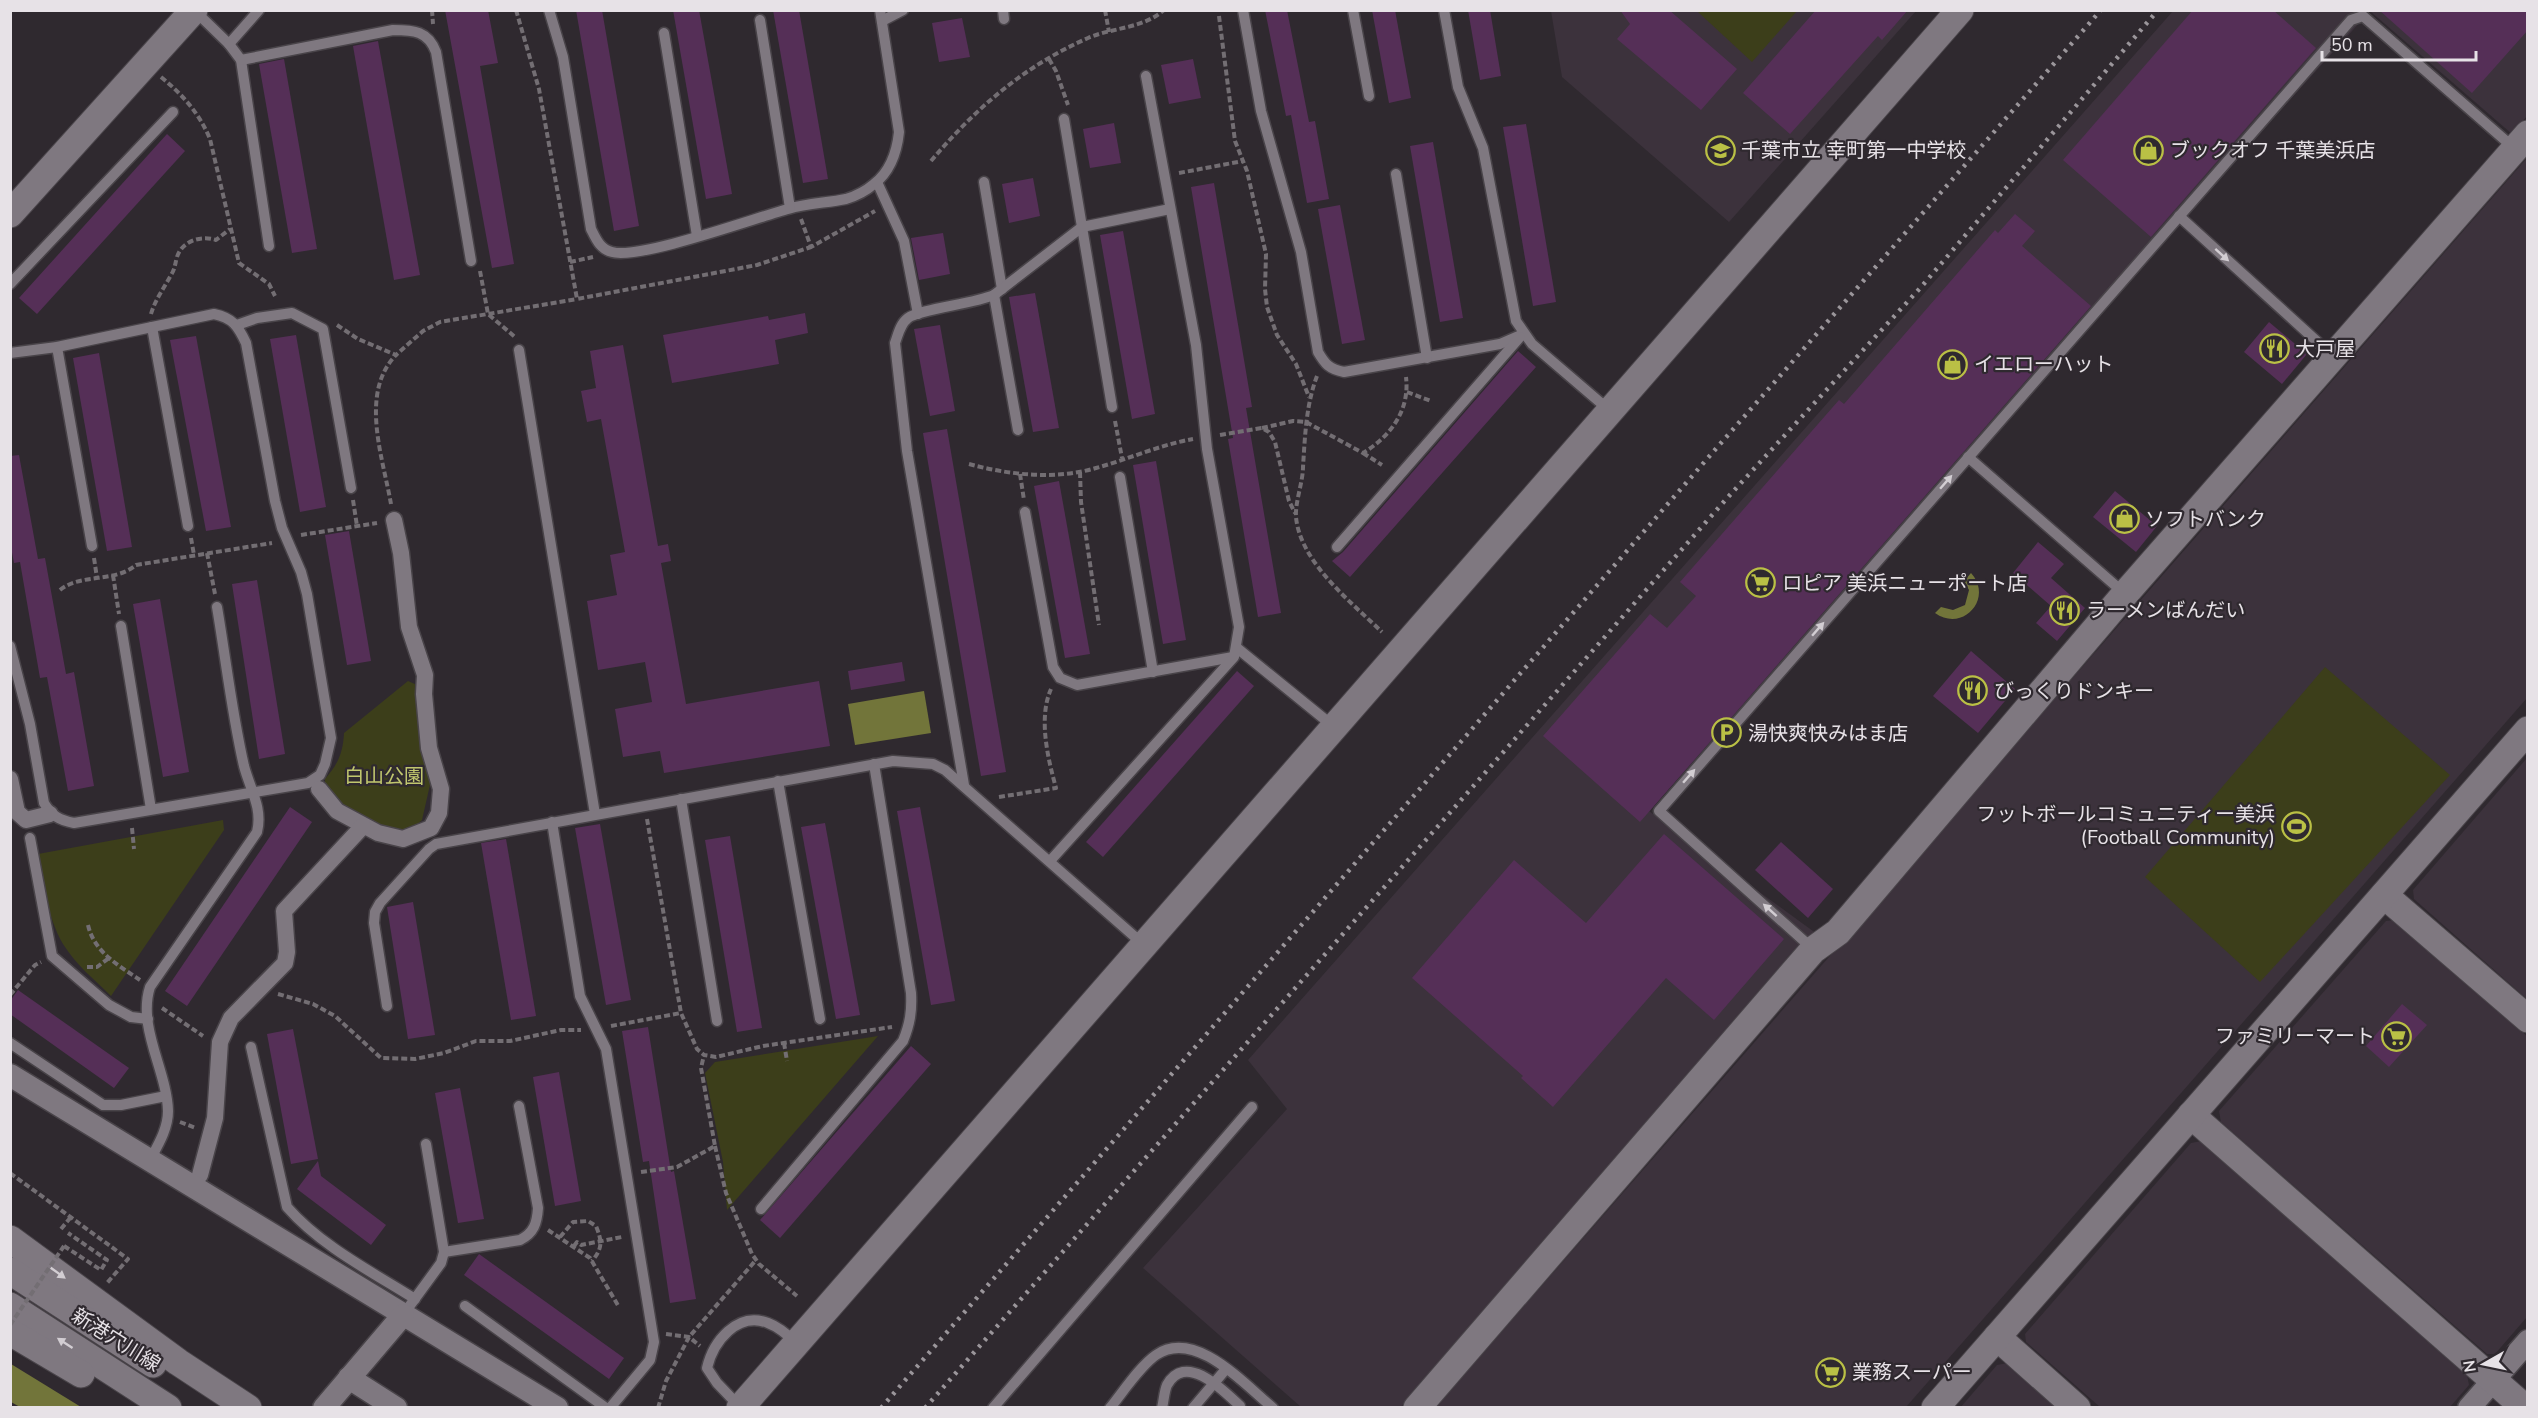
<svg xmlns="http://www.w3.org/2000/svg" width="2538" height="1418" viewBox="0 0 2538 1418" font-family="'Nunito Sans','Noto Sans JP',sans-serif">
	<rect width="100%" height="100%" fill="#2f292f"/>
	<g fill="#3c323c">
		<polygon points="1551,11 1916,11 1729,222 1562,77"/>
		<polygon points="2173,11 2527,11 2527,116 2512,134 2370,11 1649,811 1817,934 1401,1407 1301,1407 1143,1268 1287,1109 1248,1060"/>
		<polygon points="2527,158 2527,698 1906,1407 1435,1408"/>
		<polygon points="2527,758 2527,999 2414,899 2413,890"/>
		<polygon points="2395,920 2527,1036 2527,1317 2495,1354 2487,1354 2221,1122 2219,1111 2386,921"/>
		<polygon points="2202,1141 2467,1375 2469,1385 2450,1407 2100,1407 2026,1342 2025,1334 2191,1143"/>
		<polygon points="2008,1363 2058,1408 1960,1408 1997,1365"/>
	</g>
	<g fill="#3c3e1a">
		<polygon points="1697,11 1797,11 1752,62"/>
		<polygon points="2325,667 2450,775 2260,982 2145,877"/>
		<path d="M408,681L417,685L432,776L422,820L411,830L389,833L333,800L325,786V779C338,764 343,753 344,733Z"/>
		<path d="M223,820L224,830L111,996C95,980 76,965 63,944C48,918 43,884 38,854Z"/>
		<polygon points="878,1036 727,1210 723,1162 705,1073 715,1062"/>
	</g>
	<g fill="#72753a">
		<path d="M1971,573C1994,598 1963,633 1935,613L1941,607L1953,610L1965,605L1969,590L1964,581Z"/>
		<polygon points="924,691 931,733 855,745 848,704"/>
		<polygon points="11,1364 81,1407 20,1407 11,1402"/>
	</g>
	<g fill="#552f57">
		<polygon points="445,10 488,10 498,63 480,66 514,264 492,268"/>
		<polygon points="576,10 602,10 639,226 614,231"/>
		<polygon points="673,10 699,10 732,194 706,199"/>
		<polygon points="773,10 799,10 828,179 803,183"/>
		<polygon points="1265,10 1287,10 1309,122 1315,121 1329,199 1307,203 1291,115 1286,116"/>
		<polygon points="1372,10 1395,10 1411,98 1389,103"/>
		<polygon points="1468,10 1490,10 1501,76 1480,80"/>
		<polygon points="1620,10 1669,10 1737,69 1701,110 1617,39 1630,24"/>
		<polygon points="1816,10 1908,10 1882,40 1878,36 1790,134 1743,93"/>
		<polygon points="2193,10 2273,10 2316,48 2151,237 2063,160"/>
		<polygon points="2379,10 2528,10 2528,30 2472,93"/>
		<polygon points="962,18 970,57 939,62 932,23"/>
		<polygon points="378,41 420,275 394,280 353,46"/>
		<polygon points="284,59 317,249 292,253 259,64"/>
		<polygon points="1193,59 1201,98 1169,104 1161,65"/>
		<polygon points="1114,123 1121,163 1090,168 1083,129"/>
		<polygon points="1526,124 1556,302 1533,306 1503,127"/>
		<polygon points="167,134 185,151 37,314 19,298"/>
		<polygon points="1433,142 1463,318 1440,322 1410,146"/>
		<polygon points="1033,178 1040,216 1009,223 1002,184"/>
		<polygon points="1214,183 1252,407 1246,408 1281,613 1258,617 1228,439 1233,438 1191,187"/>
		<polygon points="1340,205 1365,340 1342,344 1318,209"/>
		<polygon points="2015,214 2035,231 2022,246 2091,306 1640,822 1543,736 1650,614 1667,628 1696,596 1680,582 1839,400 1844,404 1995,230 1998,233"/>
		<polygon points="1123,231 1155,414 1132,419 1100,235"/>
		<polygon points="943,233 950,274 919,280 911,238"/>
		<polygon points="1035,293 1059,428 1033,432 1009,297"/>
		<polygon points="805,313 808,333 775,340 779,364 672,383 663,335 768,316 769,320"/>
		<polygon points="2269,322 2307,354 2282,384 2244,352"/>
		<polygon points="940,325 955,411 930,416 914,329"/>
		<polygon points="296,335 326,507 300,512 270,339"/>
		<polygon points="196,336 231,527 206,531 170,340"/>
		<polygon points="623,345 658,546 668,544 671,561 661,563 686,704 819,681 830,746 664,773 660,751 623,757 615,709 652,702 645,662 598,670 587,601 617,595 610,555 625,552 601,419 587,422 581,391 596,388 590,351"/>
		<polygon points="1518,351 1536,367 1350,577 1332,561 1343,552"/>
		<polygon points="99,353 132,547 107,551 73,358"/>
		<polygon points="947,429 1006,772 981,776 923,433"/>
		<polygon points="19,455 38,559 45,558 66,674 74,672 94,786 68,791 47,677 40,678 20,562 14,563 10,542 10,456"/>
		<polygon points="1156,461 1186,640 1163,644 1133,465"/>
		<polygon points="1059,481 1090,654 1065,658 1034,486"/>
		<polygon points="2115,491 2157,526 2136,552 2093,517"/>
		<polygon points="349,531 371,661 347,665 325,535"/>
		<polygon points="2038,542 2064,564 2051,578 2085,608 2057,641 2036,623 2051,606 2013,573"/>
		<polygon points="257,580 285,754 259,759 232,584"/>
		<polygon points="160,599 189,772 163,777 133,604"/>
		<polygon points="1971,651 2015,689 1978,733 1933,696"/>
		<polygon points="902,662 905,681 851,690 848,671"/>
		<polygon points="1237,671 1254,686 1103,857 1086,842"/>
		<polygon points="290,807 312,822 187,1006 165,991"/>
		<polygon points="920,807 955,1001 931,1005 897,811"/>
		<polygon points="825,823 860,1015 836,1019 801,827"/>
		<polygon points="600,824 631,1000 606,1005 575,828"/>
		<polygon points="1664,834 1784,939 1714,1020 1666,978 1553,1107 1521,1078 1523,1076 1412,978 1514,860 1586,923"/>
		<polygon points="730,836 762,1028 737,1032 705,840"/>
		<polygon points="506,839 536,1016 511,1020 481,843"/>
		<polygon points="1781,842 1833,889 1808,918 1755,870"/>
		<polygon points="413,902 435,1035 408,1039 387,907"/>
		<polygon points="18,990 129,1068 114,1088 10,1014 10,1001"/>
		<polygon points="2402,1004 2427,1025 2389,1067 2366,1046"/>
		<polygon points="648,1027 671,1172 674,1171 696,1299 670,1303 649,1161 643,1162 622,1031"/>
		<polygon points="293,1029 318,1159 291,1164 267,1034"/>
		<polygon points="911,1046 931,1064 780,1238 760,1220"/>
		<polygon points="559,1072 581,1201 555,1206 533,1077"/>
		<polygon points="460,1088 484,1219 458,1223 435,1093"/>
		<polygon points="318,1161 321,1176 386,1225 371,1245 297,1189"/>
		<polygon points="479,1254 624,1358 609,1379 464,1275"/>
	</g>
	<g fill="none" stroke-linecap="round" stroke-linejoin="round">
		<defs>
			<g id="service">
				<path d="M549,10L563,57L591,229C596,239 600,249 612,252C639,260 755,218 788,209C807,203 827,203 846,199C856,196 867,190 874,184C891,171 897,151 899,132L880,10"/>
				<polyline points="1003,10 1004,19"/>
				<path d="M1243,10L1261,111L1301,252L1318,352C1325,364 1329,369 1344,372L1500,344L1523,334"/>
				<polyline points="1353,10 1369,96"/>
				<polyline points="1444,10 1458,87 1483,148 1516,321 1532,344 1609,410"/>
				<polyline points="195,11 229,44 241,60 269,246"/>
				<polyline points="760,20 790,208"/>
				<polyline points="882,21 903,10"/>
				<polyline points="664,33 697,236"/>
				<polyline points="229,44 259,10"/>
				<path d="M241,60L393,30C414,30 428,31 436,52L471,261"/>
				<polyline points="1064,119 1112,407"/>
				<polyline points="1396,174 1427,358"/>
				<polyline points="877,182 904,241 918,314"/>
				<polyline points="984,182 1002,289"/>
				<polyline points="2179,216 2333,356"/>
				<polyline points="10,284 173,112"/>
				<polyline points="994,295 1018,430"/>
				<polyline points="237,325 257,318 292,313 323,329 351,488"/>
				<polyline points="152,327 188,526"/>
				<polyline points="57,347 92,546"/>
				<polyline points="519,350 595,814"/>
				<path d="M10,353L57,347L214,314C233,318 238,326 246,343L275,501L282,528L301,572L307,594L331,738L325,764L320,775L308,783L74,823C59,820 52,816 44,803L30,724L10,646"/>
				<polyline points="1968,457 2124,593"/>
				<polyline points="1120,477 1153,672"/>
				<polyline points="1025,512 1053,667 1060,678 1077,685 1233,657"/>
				<polyline points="1337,547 1520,337"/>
				<polyline points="121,626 151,809"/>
				<polyline points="1237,648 1333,726"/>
				<polyline points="778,781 820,1019"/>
				<path d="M964,785L907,451L895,343C898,335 900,324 908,318C920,309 973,304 994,295L1082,227L1170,209"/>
				<polyline points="681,799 717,1021"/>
				<polyline points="552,822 580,996 606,1049 654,1342 650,1360 610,1408"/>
				<polyline points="30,838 52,956 109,1005 131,1017 148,1019"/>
				<polyline points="1050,861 1234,657 1239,627 1207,449 1196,345 1146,76"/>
				<polyline points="1813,949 1659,811 2351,20 2363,16 2514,148"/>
				<polyline points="387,1006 374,923 375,912 380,903 429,849 436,844 893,761 933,764 945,770 1143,944"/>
				<polyline points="10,1043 103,1105 121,1105 166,1096"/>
				<path d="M251,1047L287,1207C321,1246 372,1272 415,1299"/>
				<path d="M150,1160C158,1145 168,1129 168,1111C167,1071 137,1027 150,987L257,832C263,808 250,789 244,766C232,714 226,660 217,607"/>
				<path d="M761,1209L903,1041C910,1024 912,1011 911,993L874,764"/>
				<path d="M444,1252L520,1240C534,1233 537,1223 538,1208L519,1106"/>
				<polyline points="465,1306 606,1408"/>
				<polyline points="403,1315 441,1263 444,1252 426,1144"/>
				<path d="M740,1407L717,1383L707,1368C713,1342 737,1311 768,1323C779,1327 788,1335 796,1343"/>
				<polyline points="993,1408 1252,1107"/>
				<path d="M1110,1408C1123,1392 1140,1366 1156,1355C1195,1328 1244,1384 1273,1408"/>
				<path d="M1162,1408C1164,1400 1164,1392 1167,1385C1186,1351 1224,1391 1240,1406L1238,1408"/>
				<polyline points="1193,1408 1226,1369"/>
			</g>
			<g id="pedestrian">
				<polyline points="10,779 17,812 26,820 50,814"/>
				<polyline points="319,789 337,811 378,833 403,839 431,828 439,813 441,789 429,748 424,694 425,675 409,627 401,553 394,520"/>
				<polyline points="200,1175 215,1118 220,1042 231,1018 285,963 287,952 284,911 363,826"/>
			</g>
			<g id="minor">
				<polyline points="10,1075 557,1408"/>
				<polyline points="349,1378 396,1408"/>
				<polyline points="324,1408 403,1315"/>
				<polyline points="2469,1408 2528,1341"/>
			</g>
			<g id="tertiary">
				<polyline points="10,214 194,10"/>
				<polyline points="2384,895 2528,1019"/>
				<polyline points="2191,1115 2525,1408"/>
				<polyline points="10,1239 178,1362 248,1408"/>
				<polyline points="10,1271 153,1364"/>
				<polyline points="10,1306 168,1408"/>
				<polyline points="10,1332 81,1374"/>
				<polyline points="1997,1337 2077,1408"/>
				<polyline points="740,1408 1960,10"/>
				<polyline points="1417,1408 1813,950 1838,932 2125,594 2528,134"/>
				<polyline points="1935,1408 2528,730"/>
			</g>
		</defs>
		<use href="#service" stroke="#494449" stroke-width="13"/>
		<use href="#pedestrian" stroke="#494449" stroke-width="19"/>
		<use href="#minor" stroke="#494449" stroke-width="25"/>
		<use href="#tertiary" stroke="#494449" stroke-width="29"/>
		<g stroke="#736e73" stroke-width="4" stroke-dasharray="6 3" stroke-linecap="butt">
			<polyline points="432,10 433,24"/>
			<polyline points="516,10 539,89 577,299 757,265 811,247"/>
			<polyline points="1105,10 1109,32"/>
			<polyline points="1219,16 1235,141 1247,171 1266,254 1265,289 1267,307 1277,335 1296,364 1309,397"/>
			<polyline points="1049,59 1056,71 1068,105"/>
			<path d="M161,77C183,95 199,113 210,139L239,263L269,284L275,296"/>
			<path d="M931,161C976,108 1024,66 1088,38C1114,27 1142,29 1164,10"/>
			<polyline points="1179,173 1243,161"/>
			<polyline points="801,219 811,247 875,211"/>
			<polyline points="570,262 593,257"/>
			<polyline points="480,271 488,314 515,337"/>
			<path d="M151,314C155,300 164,288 171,275C175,269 175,264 177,257C182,241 201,235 216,240L230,229"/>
			<polyline points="337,325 358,339 396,355 423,331 440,322 577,299"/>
			<path d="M1317,376C1306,405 1305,436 1303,467C1303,482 1295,502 1296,517C1300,562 1351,602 1382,632"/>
			<polyline points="1407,392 1431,401"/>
			<polyline points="1115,421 1122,458"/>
			<path d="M1262,428L1293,421L1306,422L1363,453C1391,436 1410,410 1406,377"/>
			<polyline points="1220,435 1262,428 1269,432 1275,442 1289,501 1295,513"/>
			<polyline points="1363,453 1382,465"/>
			<path d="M969,464C1009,475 1056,480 1096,468C1129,459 1159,445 1193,439"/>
			<polyline points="1080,472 1081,502 1099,625"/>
			<polyline points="1020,474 1024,500"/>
			<polyline points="353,500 357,526"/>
			<path d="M391,504C383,458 359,393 396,355"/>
			<polyline points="301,535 377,523"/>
			<polyline points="191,538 194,555"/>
			<polyline points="207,553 215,594"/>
			<polyline points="94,558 97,578"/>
			<polyline points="113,575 119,614"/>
			<path d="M60,590C81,573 115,583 136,565L272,543"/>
			<path d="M999,797L1056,788C1048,759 1038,718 1051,689"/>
			<polyline points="647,819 681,1013 697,1049 704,1055 716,1057 763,1046 892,1027"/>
			<polyline points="132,828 134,849"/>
			<path d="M88,925C94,952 118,965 140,980"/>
			<polyline points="87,967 97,967 109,958"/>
			<polyline points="278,994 313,1004 335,1016 381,1058 415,1059 444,1053 476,1041 510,1041 561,1030 581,1030"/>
			<polyline points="10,995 35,965 41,962"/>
			<polyline points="162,1008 203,1036"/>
			<polyline points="611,1026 681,1013"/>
			<polyline points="784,1043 787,1061"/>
			<polyline points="180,1122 196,1128"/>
			<polyline points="715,1146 726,1193 752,1254 759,1264 797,1296"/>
			<polyline points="641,1172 677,1167 715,1146 701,1068 704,1055"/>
			<polyline points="10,1173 128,1259 107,1283"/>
			<polyline points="61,1229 71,1217"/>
			<polyline points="548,1230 590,1258 619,1307"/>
			<path d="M560,1237L573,1222L588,1221L596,1226C602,1241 603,1248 592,1261"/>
			<polyline points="64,1246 101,1270 107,1260 68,1233"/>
			<polyline points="574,1246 577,1242 581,1245 622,1237"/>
			<polyline points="666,1334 689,1337 700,1346"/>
			<polyline points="658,1408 666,1381 689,1337 756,1260"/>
		</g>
		<use href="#service" stroke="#7f7880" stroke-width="10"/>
		<use href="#pedestrian" stroke="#7f7880" stroke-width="16"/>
		<use href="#minor" stroke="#7f7880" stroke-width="22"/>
		<use href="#tertiary" stroke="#7f7880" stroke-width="27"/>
		<g stroke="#9b969b" stroke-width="4.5" stroke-dasharray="3 6" stroke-linecap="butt">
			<polyline points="881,1408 1700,467 2101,10"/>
			<polyline points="925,1408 1729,496 1922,286 2158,10"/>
		</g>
		<polyline stroke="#736e73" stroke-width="4" stroke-dasharray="6 3" stroke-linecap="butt" points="10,1325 64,1246"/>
	</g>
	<defs><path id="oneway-solid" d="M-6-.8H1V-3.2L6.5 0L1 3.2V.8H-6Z" transform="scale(1.5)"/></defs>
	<g fill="#d2cdd2">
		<use href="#oneway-solid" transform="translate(2222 255) rotate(42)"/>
		<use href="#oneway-solid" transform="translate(1946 482) rotate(-49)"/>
		<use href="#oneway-solid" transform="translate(1818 629) rotate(-49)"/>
		<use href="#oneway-solid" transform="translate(1689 776) rotate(-49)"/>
		<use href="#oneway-solid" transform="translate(1770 910) rotate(-138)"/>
		<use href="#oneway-solid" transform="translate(58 1273) rotate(36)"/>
		<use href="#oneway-solid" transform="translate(65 1343) rotate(-147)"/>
	</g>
	<defs>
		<symbol id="school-ring" viewBox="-11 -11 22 22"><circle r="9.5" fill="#2f292f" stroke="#bac045" stroke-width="1.5"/><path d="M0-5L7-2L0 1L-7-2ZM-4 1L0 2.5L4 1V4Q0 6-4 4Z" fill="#bac045"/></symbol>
		<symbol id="shop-ring" viewBox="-11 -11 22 22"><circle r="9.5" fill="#2f292f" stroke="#bac045" stroke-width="1.5"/><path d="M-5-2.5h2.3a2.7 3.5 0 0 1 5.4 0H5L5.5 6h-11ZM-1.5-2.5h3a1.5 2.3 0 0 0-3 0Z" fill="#bac045"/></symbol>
		<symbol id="restaurant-ring" viewBox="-11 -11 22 22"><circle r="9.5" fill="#2f292f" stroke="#bac045" stroke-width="1.5"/><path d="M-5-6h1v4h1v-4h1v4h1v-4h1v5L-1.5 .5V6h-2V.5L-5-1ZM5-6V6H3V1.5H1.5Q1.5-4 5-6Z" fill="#bac045"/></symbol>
		<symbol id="supermarket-ring" viewBox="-11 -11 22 22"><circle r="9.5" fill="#2f292f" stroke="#bac045" stroke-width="1.5"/><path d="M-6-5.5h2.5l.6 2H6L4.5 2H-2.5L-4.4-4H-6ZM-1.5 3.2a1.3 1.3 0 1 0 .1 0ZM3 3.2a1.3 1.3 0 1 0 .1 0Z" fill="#bac045"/></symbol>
		<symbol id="parking-ring" viewBox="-11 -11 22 22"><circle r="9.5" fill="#2f292f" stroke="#bac045" stroke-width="1.5"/><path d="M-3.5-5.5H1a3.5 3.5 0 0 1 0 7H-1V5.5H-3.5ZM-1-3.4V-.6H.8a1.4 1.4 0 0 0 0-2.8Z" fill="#bac045"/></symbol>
		<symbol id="stadium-ring" viewBox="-11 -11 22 22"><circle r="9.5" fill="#2f292f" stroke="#bac045" stroke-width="1.5"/><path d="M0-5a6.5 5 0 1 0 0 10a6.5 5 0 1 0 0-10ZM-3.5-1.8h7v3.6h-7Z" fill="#bac045"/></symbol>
	</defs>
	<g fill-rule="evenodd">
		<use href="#school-ring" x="1704" y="134" width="33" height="33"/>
		<use href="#shop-ring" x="2132" y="134" width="33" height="33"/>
		<use href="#restaurant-ring" x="2258" y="332" width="33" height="33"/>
		<use href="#shop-ring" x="1936" y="348" width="33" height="33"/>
		<use href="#shop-ring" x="2108" y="502" width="33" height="33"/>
		<use href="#supermarket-ring" x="1744" y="566" width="33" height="33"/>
		<use href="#restaurant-ring" x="2048" y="594" width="33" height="33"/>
		<use href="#restaurant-ring" x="1956" y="674" width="33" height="33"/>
		<use href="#parking-ring" x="1710" y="716" width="33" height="33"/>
		<use href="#stadium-ring" x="2280" y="810" width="33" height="33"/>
		<use href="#supermarket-ring" x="2380" y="1020" width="33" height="33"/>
		<use href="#supermarket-ring" x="1814" y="1356" width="33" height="33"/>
	</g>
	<g text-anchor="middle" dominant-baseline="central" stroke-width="4.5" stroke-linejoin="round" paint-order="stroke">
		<g font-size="20" fill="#e7e2e7" stroke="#2f292f" text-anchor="start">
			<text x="1741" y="150">千葉市立 幸町第一中学校</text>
			<text x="2170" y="150">ブックオフ 千葉美浜店</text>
			<text x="2295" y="349">大戸屋</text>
			<text x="1974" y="364">イエローハット</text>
			<text x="2145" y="519">ソフトバンク</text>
			<text x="1782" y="583">ロピア 美浜ニューポート店</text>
			<text x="2086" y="610">ラーメンばんだい</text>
			<text x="1994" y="691">びっくりドンキー</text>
			<text x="1748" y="733">湯快爽快みはま店</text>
			<text x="2275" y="814" text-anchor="end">フットボールコミュニティー美浜<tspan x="2275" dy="23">(Football Community)</tspan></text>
			<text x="2375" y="1036" text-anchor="end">ファミリーマート</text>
			<text x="1852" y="1372">業務スーパー</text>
		</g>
		<g font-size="20" fill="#c0c66e" stroke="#2f292f">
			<text x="384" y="776">白山公園</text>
		</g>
		<g font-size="20" fill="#e7e2e7" stroke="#2f292f">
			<text transform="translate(116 1340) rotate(32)">新港穴川線</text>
		</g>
	</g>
	<rect width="2538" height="1418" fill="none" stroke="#e7e2e7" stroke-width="24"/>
	<g transform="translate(2484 1364) rotate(261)" stroke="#2f292f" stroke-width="4.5" paint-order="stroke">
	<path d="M0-4.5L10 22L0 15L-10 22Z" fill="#e7e2e7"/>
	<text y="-9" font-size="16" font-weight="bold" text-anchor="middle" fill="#e7e2e7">N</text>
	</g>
	<path d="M2322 51v9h154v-9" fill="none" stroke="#e7e2e7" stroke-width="3"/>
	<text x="2331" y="51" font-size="18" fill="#e7e2e7" stroke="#2f292f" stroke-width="4.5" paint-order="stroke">50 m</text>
</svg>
